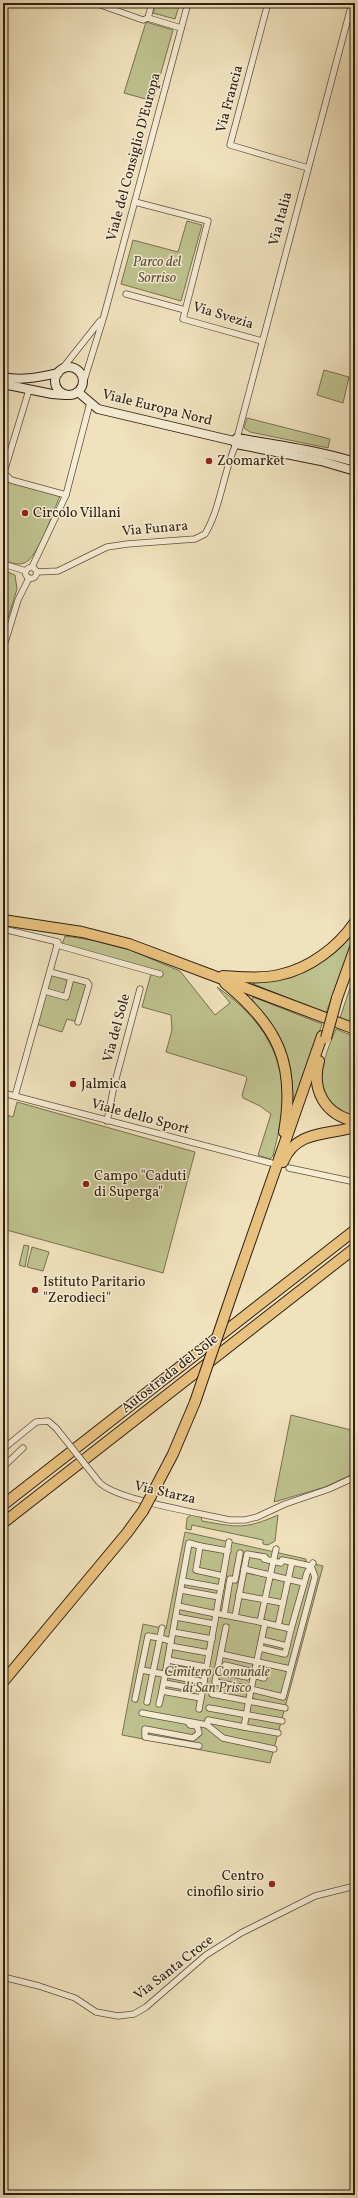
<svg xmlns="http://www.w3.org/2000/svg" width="358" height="2198" viewBox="0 0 358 2198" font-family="Vollkorn,serif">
	<rect width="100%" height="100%" fill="#f0e2bd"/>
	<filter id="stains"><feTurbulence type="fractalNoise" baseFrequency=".005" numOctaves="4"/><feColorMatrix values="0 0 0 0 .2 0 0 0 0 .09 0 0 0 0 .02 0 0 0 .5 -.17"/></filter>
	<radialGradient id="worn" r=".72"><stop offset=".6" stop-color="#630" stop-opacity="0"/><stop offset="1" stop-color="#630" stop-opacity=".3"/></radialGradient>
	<g fill="#bec28e" stroke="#787150">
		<polygon points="156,3 180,3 175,19 153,13"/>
		<polygon points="146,22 173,30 153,101 124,93"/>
		<polygon points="187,221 202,225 181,301 121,284 133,240 178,252"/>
		<polygon points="324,370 349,377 343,403 317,395"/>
		<polygon points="247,418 330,439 328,448 250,432 244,428"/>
		<path d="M9,482L60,496C53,511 38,559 24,563C17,566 9,562 3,560V484Z"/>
		<polygon points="3,570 15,575 17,589 8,618 3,616"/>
		<path d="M65,936L92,940L130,950L180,971L215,1015L230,1003L217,987C262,1018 288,1058 282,1114C280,1128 276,1142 273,1156L270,1159L258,1155L271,1114L260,1106L243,1098L242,1095L247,1078L245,1076L166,1052L172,1030L171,1015L142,1007L151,974L61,948Z"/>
		<path d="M350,937L353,940L326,1013L253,984L254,982C301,973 315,971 350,937Z"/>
		<polygon points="50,972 89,985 78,1022 67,1019 62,1032 36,1024"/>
		<polygon points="355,973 355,1024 340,1018"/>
		<path d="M253,997L322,1024L293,1107C294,1064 281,1032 252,1001Z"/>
		<path d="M336,1029L355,1037V1118C306,1103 321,1064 336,1029Z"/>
		<polygon points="17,1102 195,1152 163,1273 3,1229 3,1114 13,1117"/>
		<polygon points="24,1245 29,1246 25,1267 19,1265"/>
		<polygon points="32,1247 49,1252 43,1271 27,1267"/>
		<polygon points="291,1415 355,1431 355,1473 325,1487 274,1502"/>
		<path d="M192,1514L201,1516L202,1521C237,1527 244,1530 278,1515L275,1541L268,1545L263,1544V1540L192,1525L191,1530L186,1529L187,1518Z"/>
		<polygon points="185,1532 306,1559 306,1562 323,1566 270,1763 122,1735 143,1624 166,1629"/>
	</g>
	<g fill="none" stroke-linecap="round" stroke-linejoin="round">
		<g stroke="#cabb9b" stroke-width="5.5" stroke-dasharray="5.5 3" stroke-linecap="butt">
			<polyline points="220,1660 255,1668"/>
			<polyline points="216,1675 252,1683"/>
		</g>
		<defs>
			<g id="street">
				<polyline points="95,3 143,20 148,18 181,28"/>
				<polyline points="268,3 230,145 308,168"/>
				<polyline points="148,18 152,3"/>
				<polyline points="135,202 208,221 183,319 262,341"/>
				<polyline points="126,294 185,310"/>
				<polyline points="62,369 100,321"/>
				<polyline points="83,384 104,316 188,3"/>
				<polyline points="237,438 352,3"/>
				<polyline points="3,472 11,480 66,495"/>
				<polyline points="4,472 29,390"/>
				<polyline points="3,564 26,571"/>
				<polyline points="32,567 66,495 90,403"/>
				<circle cx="31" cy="573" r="5.5"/>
				<path d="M37,572L58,571L107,547L127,544L195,539L205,534C221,507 223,473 236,444"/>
				<polyline points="3,649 18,600 29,578"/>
				<polyline points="3,929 58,942 15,1096"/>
				<polyline points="57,945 160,974"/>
				<polyline points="50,972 87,982 89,985 78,1022"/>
				<polyline points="45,991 66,997 71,978"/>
				<polyline points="3,1093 271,1163"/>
				<polyline points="107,1121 114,1086 140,989"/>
				<polyline points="289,1168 355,1182"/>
				<polyline points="3,1449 36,1422 48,1421 56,1428"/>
				<polyline points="3,1467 23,1448"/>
				<path d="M99,1482C115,1500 201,1513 229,1520H245L257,1517L285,1504L329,1489L355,1477"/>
				<polyline points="200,1546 189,1543 162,1691 201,1698 223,1576"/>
				<polyline points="228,1551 200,1546 196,1570 223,1576 229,1542"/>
				<polyline points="244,1569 304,1583"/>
				<polyline points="182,1581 221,1588"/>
				<polyline points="181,1590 219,1597"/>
				<polyline points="239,1595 283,1603"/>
				<polyline points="178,1606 216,1614"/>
				<polyline points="220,1614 265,1623 251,1689 215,1682 226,1627"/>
				<polyline points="224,1615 230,1579 235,1580 240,1553"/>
				<polyline points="176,1617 214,1624"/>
				<polyline points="235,1617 247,1554 265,1557 264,1559 281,1563 282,1560 311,1566 315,1577 283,1697 251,1689 244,1727 278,1733"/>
				<polyline points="260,1622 276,1549"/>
				<polyline points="265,1623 291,1629 307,1573 313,1563"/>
				<polyline points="278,1626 292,1562"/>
				<polyline points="162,1628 160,1638 171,1641"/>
				<polyline points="173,1632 212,1639"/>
				<polyline points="262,1640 287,1646"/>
				<polyline points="170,1646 209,1653"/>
				<polyline points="260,1648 285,1654 291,1629"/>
				<polyline points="221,1654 290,1669"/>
				<polyline points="168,1660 206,1667"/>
				<polyline points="167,1667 205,1675"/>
				<polyline points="141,1670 153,1672 147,1702"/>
				<polyline points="248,1674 247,1677 223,1672 225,1665 249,1671 248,1674 264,1678"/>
				<polyline points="164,1683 202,1690"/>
				<polyline points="212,1694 285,1708"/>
				<polyline points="135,1699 148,1636 160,1638 153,1672 204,1682"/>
				<polyline points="159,1704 162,1691"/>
				<polyline points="209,1708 282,1721"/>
				<polyline points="199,1709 201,1698"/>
				<polyline points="142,1713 207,1725 208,1720 244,1727"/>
				<polyline points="188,1722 190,1725 197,1726 199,1733 193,1738 145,1729 145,1737 199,1746"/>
				<polyline points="207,1725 223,1738 274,1749"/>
				<polyline points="3,1977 39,1986 75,1998 96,2012 118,2016 134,2014 146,2007 206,1955 241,1933 315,1896 355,1886"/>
			</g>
			<g id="secondary">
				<circle cx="69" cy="381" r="14"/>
				<path d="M3,377C22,381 39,377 58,373"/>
				<polyline points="3,384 52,394 65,395"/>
				<polyline points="78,392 98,409 234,441"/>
				<polyline points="234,441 236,444 321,461 355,471"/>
				<path d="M234,441L237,438C277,445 316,450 355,462"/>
			</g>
			<g id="highway">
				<polyline points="3,920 82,932 129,944 355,1029"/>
				<path d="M223,976C242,977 261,979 279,975C309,969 338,947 355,922"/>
				<path d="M225,983C278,1026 296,1064 284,1132"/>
				<polyline points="337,998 355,948"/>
				<path d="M319,1061C311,1090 325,1115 355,1121"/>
				<path d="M283,1162C295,1130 329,1135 355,1127"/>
				<polyline points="235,1285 322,1036"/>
				<polyline points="151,1496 173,1454 195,1402"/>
				<polyline points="3,1505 355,1230"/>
				<polyline points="3,1523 355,1248"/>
				<polyline points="3,1682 127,1533 143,1511"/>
			</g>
		</defs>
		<use href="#street" stroke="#61503c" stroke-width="7"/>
		<use href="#secondary" stroke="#312011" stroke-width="10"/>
		<use href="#highway" stroke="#312011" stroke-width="12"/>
		<use href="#street" stroke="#f5ecd4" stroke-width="5.5"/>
		<use href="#secondary" stroke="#f5ecd4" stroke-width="8"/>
		<use href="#highway" stroke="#e8c17e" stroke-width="10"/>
		<defs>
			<polyline id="street-bridge" points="56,1428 99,1482"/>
			<g id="highway-bridge">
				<polyline points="326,1038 337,998"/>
				<polyline points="195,1402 235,1285"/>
				<polyline points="143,1511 151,1496"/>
			</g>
		</defs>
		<use href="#street-bridge" stroke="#61503c" stroke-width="7" stroke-linecap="butt"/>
		<use href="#highway-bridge" stroke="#312011" stroke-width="12" stroke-linecap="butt"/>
		<use href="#street-bridge" stroke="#f5ecd4" stroke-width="5.5"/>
		<use href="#highway-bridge" stroke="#e8c17e" stroke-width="10"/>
	</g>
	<g fill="#8f2418" stroke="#f5ecd4" stroke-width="1.5">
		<circle cx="209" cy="461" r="4"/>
		<circle cx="25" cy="513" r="4"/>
		<circle cx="73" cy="1084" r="4"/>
		<circle cx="86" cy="1184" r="4"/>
		<circle cx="35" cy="1290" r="4"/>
		<circle cx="272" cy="1884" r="4"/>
	</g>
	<g text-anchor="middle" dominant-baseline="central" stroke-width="3" stroke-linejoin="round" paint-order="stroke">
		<g font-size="14" fill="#312011" stroke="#f5ecd4">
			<text transform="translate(230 99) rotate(-75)">Via Francia</text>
			<text transform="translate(134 157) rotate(-75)">Viale del Consiglio D'Europa</text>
			<text transform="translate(281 219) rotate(-75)">Via Italia</text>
			<text transform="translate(223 316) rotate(17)">Via Svezia</text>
			<text transform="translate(157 408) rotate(14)">Viale Europa Nord</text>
			<text transform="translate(155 529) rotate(-5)">Via Funara</text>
			<text transform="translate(117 1028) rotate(-75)">Via del Sole</text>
			<text transform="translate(140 1117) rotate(15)">Viale dello Sport</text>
			<text transform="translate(170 1374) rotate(-38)">Autostrada del Sole</text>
			<text transform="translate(165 1493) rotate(13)">Via Starza</text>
			<text transform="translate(174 1968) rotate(-38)">Via Santa Croce</text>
		</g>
		<g font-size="14" font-style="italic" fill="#5b5136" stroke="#f5ecd4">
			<text x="157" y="262">Parco del<tspan x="157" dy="16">Sorriso</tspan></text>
			<text x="217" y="1672">Cimitero Comunale<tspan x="217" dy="16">di San Prisco</tspan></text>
		</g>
		<g font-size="14" fill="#312011" stroke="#f5ecd4" text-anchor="start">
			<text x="217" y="461">Zoomarket</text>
			<text x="33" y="513">Circolo Villani</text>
			<text x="81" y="1084">Jalmica</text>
			<text x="94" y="1176">Campo "Caduti<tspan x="94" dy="16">di Superga"</tspan></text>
			<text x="43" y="1282">Istituto Paritario<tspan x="43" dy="16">"Zerodieci"</tspan></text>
			<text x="264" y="1876" text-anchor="end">Centro<tspan x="264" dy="16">cinofilo sirio</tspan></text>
		</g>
	</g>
	<rect width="358" height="2198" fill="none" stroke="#f0e2bd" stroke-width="16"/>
	<rect x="4" y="4" width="350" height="2190" fill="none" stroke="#312011" stroke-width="2"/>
	<rect x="8" y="8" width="342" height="2182" fill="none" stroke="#312011"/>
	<rect width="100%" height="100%" filter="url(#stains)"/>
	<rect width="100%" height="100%" fill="url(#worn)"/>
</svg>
